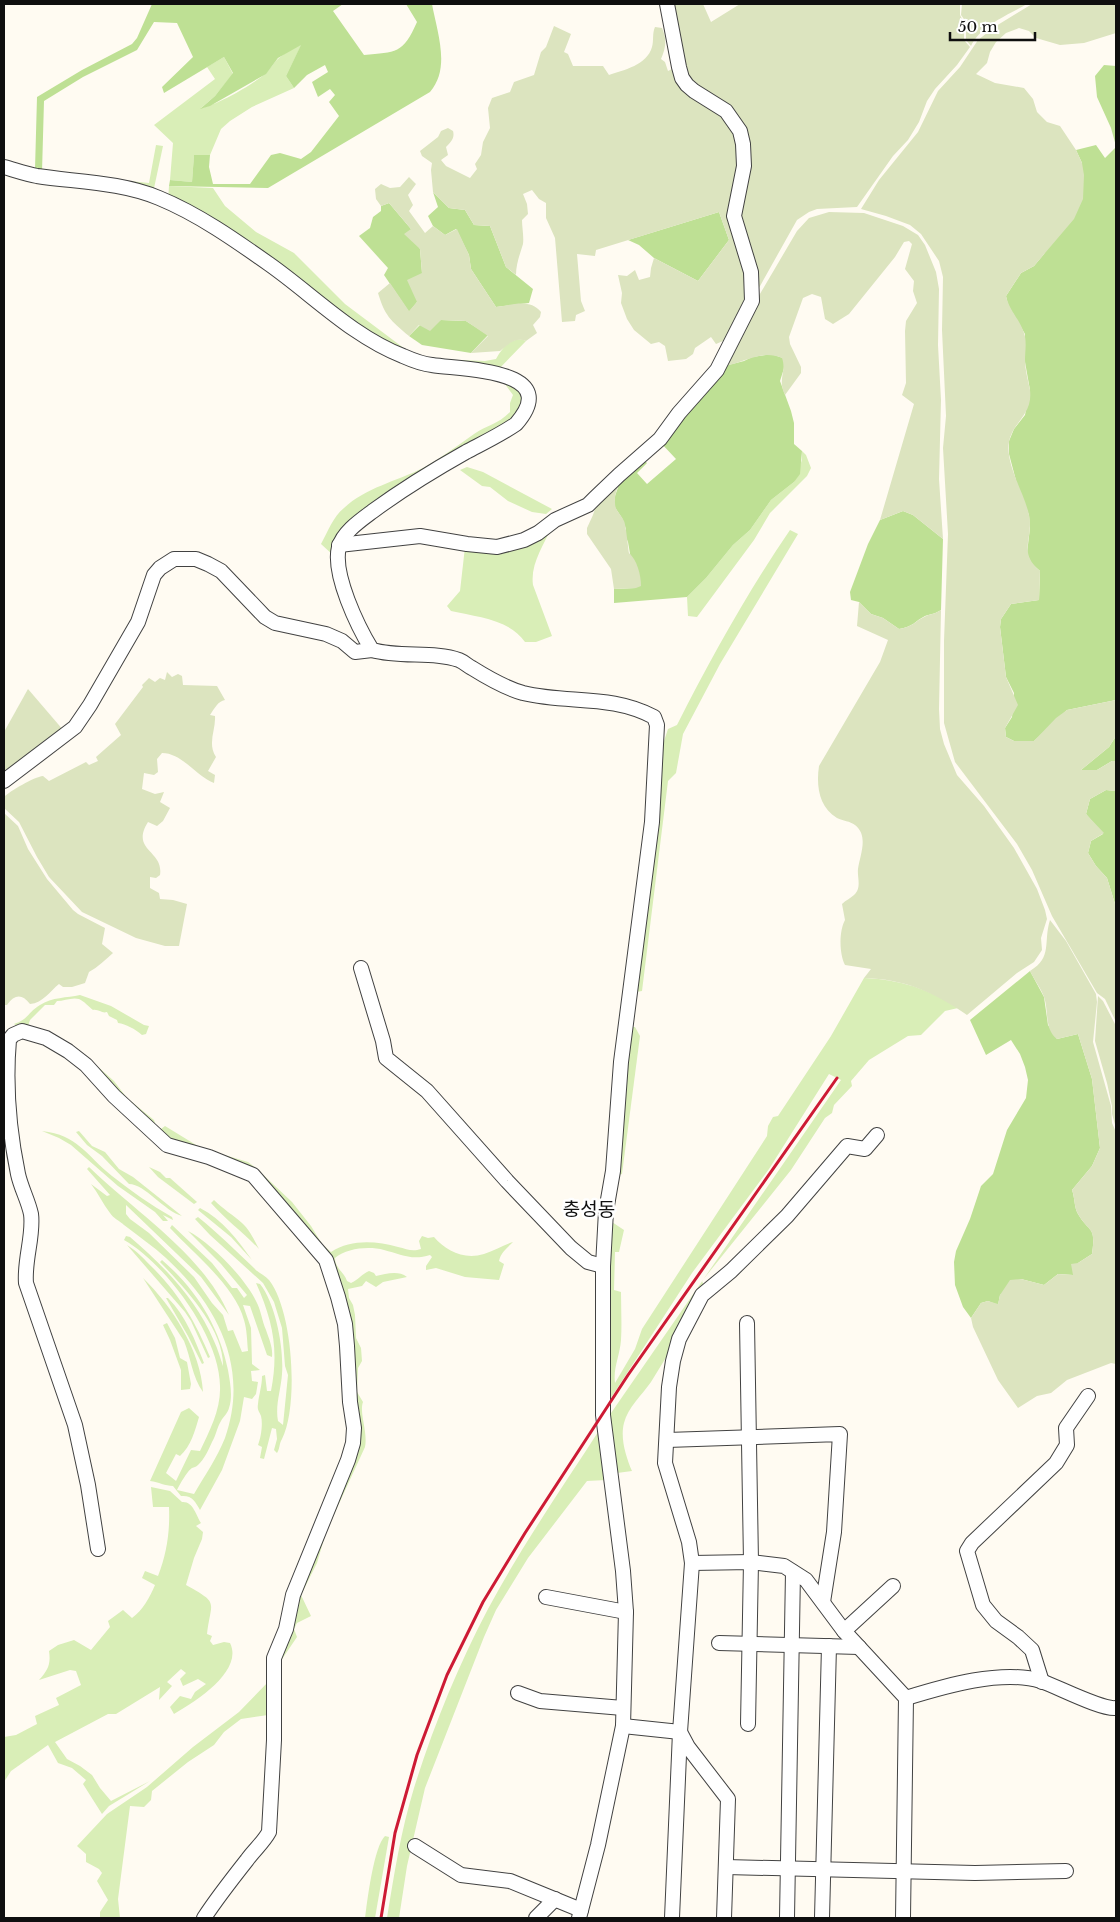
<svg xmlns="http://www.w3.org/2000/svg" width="1120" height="1922" viewBox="0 0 1120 1922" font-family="'Libre Baskerville','Noto Sans KR',serif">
	<rect width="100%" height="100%" fill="#fffbf2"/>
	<g fill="#d9eeb7">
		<path d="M302,44L286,76L294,88L252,107L230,121L221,129L210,155H194L192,182L170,180L173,143L154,125L215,79L207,67L224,57L233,74L215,96L201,108C217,105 254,84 266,73C271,68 274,62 279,58C286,52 294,48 302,44Z"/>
		<polygon points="156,145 163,146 153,193 42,172 149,183"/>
		<path d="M169,186L213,188L225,206L256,232L294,253L345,304L409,352L434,359L485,361L496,359C502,348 512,335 526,341L497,371L405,354L168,200Z"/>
		<path d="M505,384L523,392L519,415L396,489L333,555L321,544C328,531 333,517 344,508C365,488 397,481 423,468C441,458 457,446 474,434C487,425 497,425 510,412V403L513,395Z"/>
		<polygon points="802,451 806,455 811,468 807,476 770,513 754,540 697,617 688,616 687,597 706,578 733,545 750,530 771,500 794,482 802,460"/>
		<polygon points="467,467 483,472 552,509 546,514 532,512 508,501 490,487 482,486 460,470"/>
		<path d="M552,526C544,545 530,564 533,585L552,636L536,642H525C509,619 477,617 451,611L447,606L460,591L465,547L491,549Z"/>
		<path d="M790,530L798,534L720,664L683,734L676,773L668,781L642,991L636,992L649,885L659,756L668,729L677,725C711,658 747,593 790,530Z"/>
		<path d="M864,978C898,979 930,989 958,1008L945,1011L921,1035L908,1036L869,1060L851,1081L852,1086L834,1105L832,1113L825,1118L791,1170L702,1281L706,1290C687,1320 670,1352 651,1382C642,1395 628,1407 624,1423C620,1438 626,1457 632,1471L617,1473L609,1416L841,1080L829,1074L769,1169L692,1273L607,1404L609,1220L624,1230L619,1252H615L614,1290L621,1292C621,1308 622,1324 621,1340C620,1355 613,1368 615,1383L635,1349L642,1329L767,1136L768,1126L773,1117L778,1116L831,1036Z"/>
		<path d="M80,995L111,1006L144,1025L149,1026L146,1034L142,1035C135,1029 126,1024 118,1023L117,1020L109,1016L107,1012C102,1014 99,1009 93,1010C89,1007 84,1001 79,999C72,997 64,1001 57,1001L54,1005H45L30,1020L28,1026L68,1042L80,1051L114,1081L127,1098L154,1120L156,1126L161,1129L165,1126L201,1148L248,1162L256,1168L292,1202L311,1226L322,1244L331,1252C351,1239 376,1241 398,1247C407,1249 412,1252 421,1249L419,1241L422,1236L428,1238L434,1237C446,1251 464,1260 484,1254C494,1251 503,1245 513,1242C507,1248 501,1252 499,1261L504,1264L499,1280L465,1277L436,1268L426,1270V1266L432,1257L430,1255C412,1261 400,1254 384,1250C369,1246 347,1248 335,1258C335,1268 344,1272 347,1281L351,1283C358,1280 362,1274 369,1271L374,1273L376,1276C386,1274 398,1270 407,1277L383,1282L376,1287L366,1281L362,1286L348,1289L349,1298L353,1305L355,1315L356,1338L361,1348L362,1361L358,1368L357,1392L363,1402C359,1413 368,1432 365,1447L326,1532L317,1563L301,1595L311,1616L297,1623L294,1629L297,1637L276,1668L297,1596L351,1459L338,1283L261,1177L169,1143L111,1087L14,1024C29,1019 28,1012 40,1005C52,997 67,998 80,995Z"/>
		<polygon points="630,1027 635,1027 640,1036 622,1174 618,1175"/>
		<path d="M42,1131C78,1135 86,1155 112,1176C131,1191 151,1205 172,1217L173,1220L163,1215L168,1221H163L155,1212L118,1186L71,1145L59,1138Z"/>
		<path d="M79,1131L92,1146L105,1152L119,1169L133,1177L182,1216C164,1211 145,1184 129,1184L102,1156L87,1145L76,1132Z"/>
		<path d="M89,1167C135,1212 203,1254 229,1315L201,1277L126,1205V1214L130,1219L149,1233L194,1277L212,1303L223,1315L228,1331L233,1330L242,1352L248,1351C247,1340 247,1330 244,1320C235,1286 194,1254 170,1228L172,1225L212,1263L232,1288H237L244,1298L247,1295L221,1264L188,1231C210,1242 245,1278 256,1301C261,1310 262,1321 266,1330C269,1339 273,1347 272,1357L267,1355L250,1306L243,1305L251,1328L252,1364L260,1370L251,1371L252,1381L258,1382L256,1394L252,1399L244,1397L240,1421L222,1470L200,1510C195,1501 192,1495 181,1496L173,1486C165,1486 159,1482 150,1481L181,1412L189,1408L199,1417C195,1431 191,1446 180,1456L176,1454L166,1473L176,1481L191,1450L200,1451C210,1430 221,1409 220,1386C220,1337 166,1264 124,1240L126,1236L130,1237C163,1265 197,1300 214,1341C218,1349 220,1358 223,1366C224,1329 184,1287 160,1262L162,1260C196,1289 219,1326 228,1370C230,1382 233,1396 229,1408C228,1413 223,1417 221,1421C217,1427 216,1436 212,1442C209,1449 204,1460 198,1465C196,1467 194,1467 192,1468C187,1471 179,1486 177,1490L194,1494C205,1475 217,1458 225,1438C250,1367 217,1305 166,1258C153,1246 138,1236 124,1225C120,1221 113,1218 110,1213C103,1204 98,1193 91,1184L107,1196L110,1195L87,1169Z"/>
		<polygon points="149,1167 160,1172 166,1178 170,1178 197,1202 194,1204 158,1177"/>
		<path d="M214,1200C223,1209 233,1215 242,1223C250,1230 254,1240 259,1249C244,1233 226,1220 211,1203Z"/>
		<path d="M200,1208C223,1220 237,1239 252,1260L231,1237L198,1210Z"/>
		<path d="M198,1217C218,1233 235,1250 254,1268C258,1273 265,1275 269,1280C293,1310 299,1406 282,1439C279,1444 280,1448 277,1453L274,1450L277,1439L276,1429L272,1428L264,1459L260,1458L262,1447L258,1445C261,1437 263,1424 261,1416C259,1411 257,1410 258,1404C259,1394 262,1386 262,1376L265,1375L267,1391H271C279,1350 273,1321 256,1283L260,1284C276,1304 284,1349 282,1374C281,1390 275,1405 278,1421L283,1425L288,1375L285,1366L282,1328L274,1302L263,1283L210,1235L195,1219Z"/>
		<path d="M127,1245C137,1251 145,1260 153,1268C180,1295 196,1323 210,1357L208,1358L191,1321L185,1312Z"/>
		<path d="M143,1278C172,1306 201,1351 203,1392C192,1377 191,1358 184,1341Z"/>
		<path d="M166,1298H168C186,1316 195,1340 204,1363L202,1364L188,1336Z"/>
		<polygon points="167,1323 175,1338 180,1358 187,1362 191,1384 190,1389 181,1390 181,1370 170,1340 163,1325"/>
		<path d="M600,1429L606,1480L587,1481L528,1558L496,1610L484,1637L425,1788L407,1866L399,1918H387C394,1875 401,1830 414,1788C433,1727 458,1666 488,1609C521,1547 562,1488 600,1429Z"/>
		<path d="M151,1487L170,1491L182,1502C193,1501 196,1515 201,1523L196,1526L203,1532L202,1539L194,1558L186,1585C220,1604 211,1600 207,1634L212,1636L210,1641L213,1645L224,1642L230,1643C244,1671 195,1702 174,1714L170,1707L180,1696L191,1699L195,1692L206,1684L198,1679L183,1686L180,1679L186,1673L181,1669L167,1682L172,1686L159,1700L160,1687L116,1714H108L55,1742L67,1759L80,1766L92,1775L100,1788L111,1801L150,1781L109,1806L102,1814L83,1784L86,1780L72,1768L58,1763L48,1745L11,1771L4,1782V1737L16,1735L37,1724L35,1716L59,1705L56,1698L81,1685L76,1671L70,1670L39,1680C48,1670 51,1664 49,1651L58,1645L74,1640L91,1650L110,1627L108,1621L123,1610L132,1618C143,1610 150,1597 155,1585L142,1578L145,1571L158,1576C167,1553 170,1531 169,1507H153Z"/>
		<polygon points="269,1681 268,1715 241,1719 224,1732 214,1745 188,1762 152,1791 151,1800 144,1807 130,1806 118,1899 120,1918 100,1918 100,1912 108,1900 97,1881 102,1873 99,1869 86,1862 86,1854 77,1846 107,1814 147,1787 193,1747 239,1712"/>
		<path d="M385,1836L389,1837L375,1918H365C367,1901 374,1846 385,1836Z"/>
	</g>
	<g fill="#bee094">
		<path d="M152,4H343L333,11L364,55C396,52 403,54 417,22L406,4H432C437,32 451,68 430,92L268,188L169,186L170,180L192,182L194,155H210L209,167L213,184H250L271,155L280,153L301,159L311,152L339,116L329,102L335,95L330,89L318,97L312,82L328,72L325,65L307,75L294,88L286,76L301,45L278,58L266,74L210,106L200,109L215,96L233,73L224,57L164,93L162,87L193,57L177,23L154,22L137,50L83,77L44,101L42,172L35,169L37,97L82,70L132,44L137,38Z"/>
		<polygon points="1104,65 1116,66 1116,146 1111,128 1097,97 1095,76"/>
		<polygon points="1096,145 1105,158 1116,147 1116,700 1067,710 1034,741 1014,741 1006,737 1005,728 1012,717 1014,693 1006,677 1000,627 1001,619 1011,604 1039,600 1040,571 1031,563 1027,553 1030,528 1029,515 1018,488 1009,454 1009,441 1014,429 1025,415 1030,390 1025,362 1025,334 1008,305 1006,296 1021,273 1034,266 1044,254 1082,163 1076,150"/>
		<polygon points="433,192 449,208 465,210 474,225 490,226 506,267 533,289 529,303 496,307 471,269 469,255 456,229 445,235 433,226 428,216 438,207"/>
		<polygon points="389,203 411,229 420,249 422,273 417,302 409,312 384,275 388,268 359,236 370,228 373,217 381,211 381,206"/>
		<polygon points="719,212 729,240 698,281 654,258 639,245 628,240"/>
		<polygon points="441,320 466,321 488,335 471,353 422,345 409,336 420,325"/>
		<polygon points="766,355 774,355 783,358 785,365 780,381 791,411 794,423 794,444 802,451 800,474 794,482 771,500 750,530 733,545 706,578 687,597 614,603 614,589 636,588 628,542 625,535 626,529 622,518 614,506 615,496 622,476 642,458 647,463 637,473 647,484 676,459 660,442 724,366 744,361 752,357"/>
		<path d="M903,511L913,515L943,539L941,610C935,614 931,614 925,616C915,621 913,627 899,629L883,618L871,614L859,602L851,600L850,592L868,544L880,520Z"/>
		<polygon points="1116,736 1116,761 1112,761 1097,770 1081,770 1109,747"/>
		<polygon points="1106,790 1116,791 1116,907 1107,878 1096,866 1088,853 1091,841 1103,834 1086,814 1090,799"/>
		<path d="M1030,971L1044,997L1048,1025L1057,1039L1078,1034L1092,1079L1100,1148L1092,1166L1072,1190C1075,1198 1074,1207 1078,1214C1090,1234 1096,1225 1092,1254L1078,1263L1073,1275L1058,1274L1044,1285L1021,1279L1000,1295L998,1305L988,1301L981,1303L971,1318L963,1307L955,1285L954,1262L956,1251L970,1219L981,1186L993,1174L1007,1130L1026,1098L1028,1080L1025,1067L1020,1054L1011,1040L986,1055L970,1020Z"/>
	</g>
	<g fill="#dce4bf">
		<polygon points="669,4 703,4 711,22 740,4 960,4 960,15 964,23 964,40 970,47 957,65 935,89 927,101 919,122 908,140 893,156 857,207 817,209 809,212 797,220 755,295 739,227 742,131 688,84"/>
		<path d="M962,4H1027C1008,15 981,25 971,46L966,40V22L961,15Z"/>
		<path d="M1032,4H1116V33L1084,43L1060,45L1036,38L1029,31L1019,28L1006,33L996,42L990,52L987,63L976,74L995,83L1024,88L1033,99L1037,112L1047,122L1060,126L1076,150L1082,163L1084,175L1083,199L1074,219L1034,266L1021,273L1006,296C1009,310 1020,320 1024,333C1027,341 1025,352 1025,360C1025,370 1028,380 1030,390C1033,415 1013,421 1009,442C1005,464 1025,494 1029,515C1034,539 1017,551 1040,571L1039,600L1011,604L1001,619L1000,627L1006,677L1018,705L1005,728L1006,737L1014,741H1034L1056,718L1067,710L1116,700V736L1109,747L1081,770H1097L1112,761H1116V791L1106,790L1090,799L1086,814L1104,833L1091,841L1088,853L1096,866L1107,878L1116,907V1022L1105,999L1097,993L1052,916L1032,870L1017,844L955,762L944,723V641L948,534L943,448L946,416L942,330L943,277L939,261L921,234L910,225L886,216L861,209L879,180L918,132L938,91L960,67L978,40L996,26Z"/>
		<path d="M554,26L571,34L564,52L568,54L573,66H603L609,75C624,70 647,65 652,47C654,40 652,34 655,27L662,28C667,39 666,48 661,59L665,62L668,71L676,67L725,113L741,145L737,191L750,288L730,338L716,344L711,337L695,348L693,354L686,359L668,361L665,346L659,342L651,344L634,330L627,319L621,303L622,293L618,275L627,276L635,270L639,280L650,277L651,268L654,258L698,281L729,240L719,212L596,250L595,256L577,254L581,301L585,311L576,315L575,321L562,322L555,238L546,218V203L539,199L532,190L523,194L527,204L528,214L522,220C522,227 524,237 523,244C520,254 516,264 516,275L506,267L490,226L474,225L465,210L449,208L433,192L431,170L432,163L422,156L420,151L438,137L441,131L448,128L453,131C455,138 451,142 446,147L448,155L441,160L446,166L470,178L477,169L475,164L481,155L483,142L490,128L488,108L492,98L510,92L514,82L534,75L541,52L546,47Z"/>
		<path d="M409,177L416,184L408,195L413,205L409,211L425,233L433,226L445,235L457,229L469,255L471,269L496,307C512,305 530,298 541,312L540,317L533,325L537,333L526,341C516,337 508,344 500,351L471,353L488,336L466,321L441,320L430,331L419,325L409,336C390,320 385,316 378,293L390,283L409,311L417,302L407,280L422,273L420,249L404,234L411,229L389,203L381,206L376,199L375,189L381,184L390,188L400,187Z"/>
		<path d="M829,212L864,213L903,226L918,235L925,245L936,272L939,289L938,345L941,400L939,479L943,539L913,515L903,511L880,520L914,404L902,395L906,383L905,331L906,321L917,303L913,291L914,281L905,269L912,244L909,241L904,242L895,257L849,314L833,324L825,319L821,297L812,294L803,298L789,337L790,344L801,367V373L785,395C777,379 787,372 782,358C761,349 744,363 724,366L757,299L797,231L809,218Z"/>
		<path d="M622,476C619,484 614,494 615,503C615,511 621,514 624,521C626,525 628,547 629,553C637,560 641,575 641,586L636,588L614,589L611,569L587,534V528L593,515L598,500Z"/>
		<path d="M859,602L871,614L883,618L899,629C913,627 915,621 926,616C931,614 935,614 941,610L939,709L940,729L944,744L957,775L984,806L1014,848L1037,889L1045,910L1047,919L1041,938L1042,950L1034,962L1017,973L967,1015C934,992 904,979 864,978L871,969L845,965C839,953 839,931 845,920L842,904C846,900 851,898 854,895C862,888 857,877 858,869C860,855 869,836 855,825C850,821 843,821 837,818C819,807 816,786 819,766L880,662L888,640L857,626Z"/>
		<path d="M167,672L172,677L178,674L182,676L183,685L217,686L225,700C218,701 214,709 210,715L215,716C216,730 207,743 216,757L208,771L215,775L214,783C196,776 182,753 162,753L157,759L158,772L154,775L144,773L142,789L155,794L164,792L160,802L170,808L163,821L157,826L148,822C130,851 164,850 160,875L156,878L150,877V888L159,893L160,899L173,900L187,904L179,946H165L136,938L82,912L49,877L37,857L19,822L4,808V797C10,791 34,777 43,776L49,781L86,762L89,765L98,761L96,757L121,735L115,724L143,687L142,685L149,678L155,682L160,678L165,680Z"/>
		<polygon points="28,689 64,731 4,777 4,732"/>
		<path d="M4,813L18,826L28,849L47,879L73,910L78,914L105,928L102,944L113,953C105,960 98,967 89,972L85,983L72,987H63L59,984C50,991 43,1003 30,1004C22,994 15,994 7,1005H4Z"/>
		<path d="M1050,920L1066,941L1096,994L1097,1002L1093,1042L1111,1106L1112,1123L1116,1132V1364L1111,1363L1067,1380L1051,1393L1037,1396L1018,1408L998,1380L973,1327L971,1318L981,1303L988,1301L998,1304L1000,1295L1010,1280L1021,1279L1044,1285L1058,1274L1073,1275L1071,1264L1078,1263L1092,1254C1096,1226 1090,1234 1078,1214C1074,1207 1075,1198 1072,1190L1092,1166L1100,1148L1092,1079L1078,1034L1057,1039C1044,1029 1049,1011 1044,997C1041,988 1034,980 1030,971C1053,957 1043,942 1050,920Z"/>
		<polygon points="1098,996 1103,1001 1116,1026 1116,1128 1112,1114 1112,1106 1107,1083 1095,1041"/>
	</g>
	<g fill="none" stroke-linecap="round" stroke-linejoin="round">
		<defs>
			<g id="minor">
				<path d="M4,167C15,170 26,174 37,176C77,182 121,182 159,198C198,214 235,240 269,264C313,295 352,336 403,356C412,360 422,364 432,365C464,370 564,369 516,424C500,435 483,443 466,452C434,470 403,489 373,511C361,520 343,532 339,547C332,574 358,627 372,650C400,658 434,651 459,660C464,662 468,666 472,668C488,678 505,688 523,693C568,704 611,694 654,717L657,725L652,822L621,1062L613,1171L606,1211L603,1266V1415L623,1571L626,1612L623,1726L598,1845L579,1918"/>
				<polyline points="339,545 420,536 467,544 497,547 524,540 538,533 555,520 588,505 595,498 619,475 660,439 679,413 717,370 752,301 751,272 734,216 744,166 743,144 740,131 726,111 694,91 687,85 682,78 679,67 667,4"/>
				<polyline points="4,781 75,727 90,705 138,622 154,575 160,568 174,559 196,559 208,564 221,571 265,617 275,623 326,634 342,641 355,652 372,650"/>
				<polyline points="361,968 383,1041 386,1058 427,1091 507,1181 571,1248 588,1262 603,1266"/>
				<polyline points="747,1323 751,1562 748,1724"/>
				<polyline points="667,1440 840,1434 834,1532 823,1602"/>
				<path d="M98,1549L88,1485L75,1425L26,1283C24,1260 34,1235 31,1214C28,1200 21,1188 18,1174C9,1130 5,1085 9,1040L13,1035L22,1031L46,1038L68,1051L86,1065L114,1096L167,1145L209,1157L253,1175L326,1260L338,1297L345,1324L347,1346L350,1402L354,1428L353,1443L348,1460L293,1595L286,1629L274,1658V1740L269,1832C263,1843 254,1850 247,1860C232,1879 217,1898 204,1918"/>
				<polyline points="692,1563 751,1562 784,1566 806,1580 844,1631 906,1698 903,1918"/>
				<polyline points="546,1597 626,1612"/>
				<polyline points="844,1631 893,1586"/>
				<polyline points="719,1643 859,1647"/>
				<polyline points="1042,1682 1032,1650 1018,1637 996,1621 983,1605 967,1551 972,1543 1056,1463 1067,1445 1066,1428 1088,1396"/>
				<polyline points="518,1693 540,1701 623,1708"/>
				<path d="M906,1698C945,1686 1002,1669 1041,1681C1058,1687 1102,1710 1116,1708"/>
				<polyline points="623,1726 680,1732 692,1563 689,1542 665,1463 669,1387 673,1361 679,1339 702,1295 731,1271 787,1216 847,1146 865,1149 877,1135"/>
				<polyline points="680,1732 688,1747 728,1799 724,1918"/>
				<polyline points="415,1846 461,1875 510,1881 581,1910"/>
				<polyline points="726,1867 975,1873 1066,1871"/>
				<polyline points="536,1918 555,1899"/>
				<polyline points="672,1918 680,1732"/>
				<polyline points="787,1918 793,1572"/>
				<polyline points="822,1918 829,1646"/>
			</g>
		</defs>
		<use href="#minor" stroke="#424242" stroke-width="16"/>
		<use href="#minor" stroke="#fff" stroke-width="14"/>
		<polyline stroke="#cd1a34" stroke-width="3" points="381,1918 395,1833 417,1755 447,1675 483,1602 525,1533 628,1375 837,1078"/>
	</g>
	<g text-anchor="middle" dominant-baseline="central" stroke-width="5" stroke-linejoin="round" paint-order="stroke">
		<g font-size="19" fill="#0f0f0f" stroke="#fff">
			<text x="589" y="1209">충성동</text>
		</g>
	</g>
	<rect width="1120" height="1922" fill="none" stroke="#0f0f0f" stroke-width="10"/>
	<path d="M950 32v8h85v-8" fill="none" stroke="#0f0f0f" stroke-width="2.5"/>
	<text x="958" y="32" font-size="15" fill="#0f0f0f" stroke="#ffffff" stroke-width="4" paint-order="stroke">50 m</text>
</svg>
